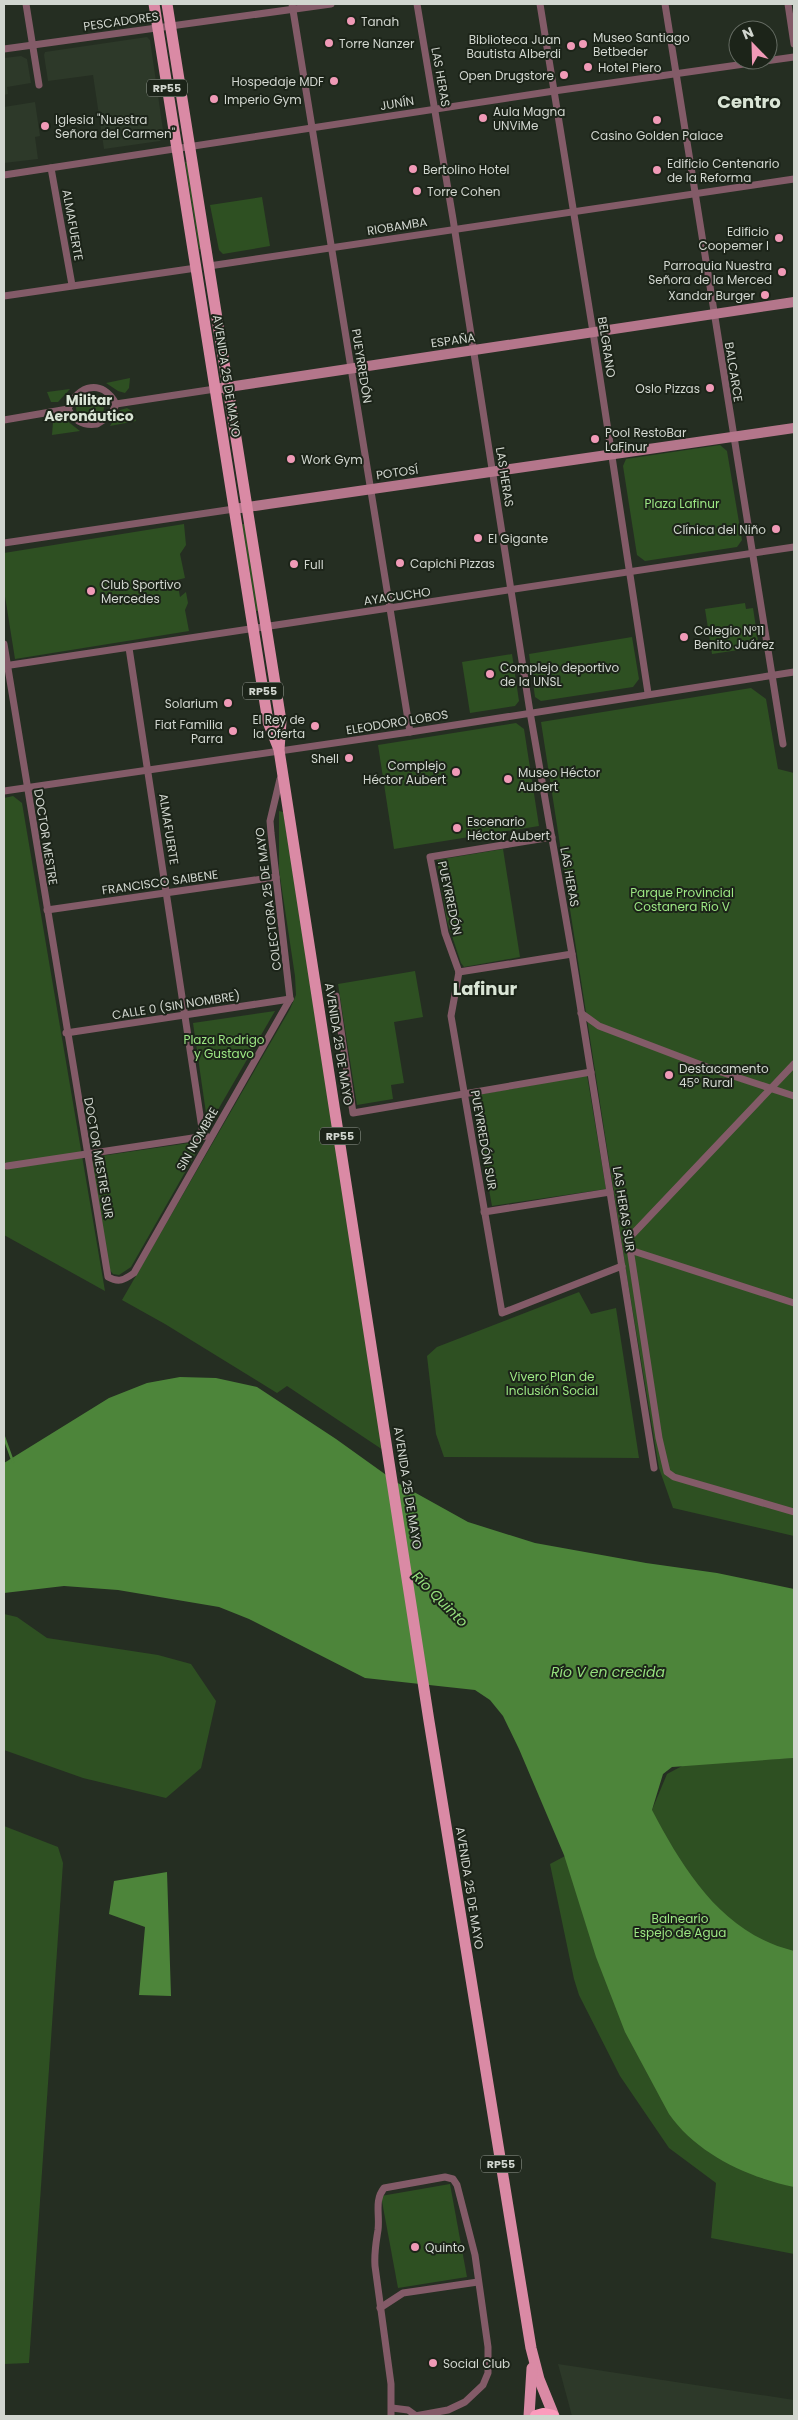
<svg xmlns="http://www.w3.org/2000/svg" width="798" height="2420" viewBox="0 0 798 2420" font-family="Poppins,sans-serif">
	<rect width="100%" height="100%" fill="#252e22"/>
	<g fill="#2d3929">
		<polygon points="147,37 150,40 164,137 160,141 104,149 93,75 48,81 44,55 45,52"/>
		<polygon points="21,56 27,59 31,83 7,87 8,94 4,95 4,58"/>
		<polygon points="35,102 40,136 35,137 38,159 4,163 4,107"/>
		<polygon points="558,2364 794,2400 794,2416 572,2416"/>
	</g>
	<g fill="#2e5022">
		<polygon points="185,162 187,162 201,249 199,249"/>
		<polygon points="262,197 270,246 223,254 219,250 210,205"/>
		<polygon points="130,378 129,388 125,393 118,391 106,383"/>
		<polygon points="70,389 58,402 51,402 47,392"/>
		<circle cx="90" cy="407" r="14"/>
		<polygon points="127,408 132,411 136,421 110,426 120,410"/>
		<polygon points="62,417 80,431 52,435 53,422"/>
		<polygon points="720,445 727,451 742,540 737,547 645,561 637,555 623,466 626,459"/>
		<polygon points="184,524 186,545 180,554 185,578 177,580 180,597 186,592 188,603 185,610 189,631 15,659 4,590 4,553"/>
		<polygon points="242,524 245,524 259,611 256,611"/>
		<polygon points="745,603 746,609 753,608 759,647 712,654 705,609"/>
		<polygon points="632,637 639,679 633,687 541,701 535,697 529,654"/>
		<polygon points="512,654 519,701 515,706 470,713 462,662"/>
		<polygon points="751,688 766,699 778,769 794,773 794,1536 673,1508 659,1468 627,1277 541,722"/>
		<polygon points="516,723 524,729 539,826 394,849 378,745"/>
		<polygon points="13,796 22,803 105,1291 4,1235 4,798"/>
		<polygon points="279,811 283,812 288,841 383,1450 287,1386 277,1393 165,1324 122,1300 290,1009 296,995 295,976 279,870"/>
		<polygon points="503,849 520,957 464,967 461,963 447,921 437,860"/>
		<polygon points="415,971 423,1017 394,1022 404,1083 391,1085 393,1099 357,1105 338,984"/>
		<polygon points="275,1011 208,1127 193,1023"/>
		<polygon points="587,1075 606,1189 492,1206 472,1096"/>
		<polygon points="189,1143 195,1146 196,1153 131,1267 119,1275 113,1274 109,1269 92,1164 94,1157"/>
		<polygon points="579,1292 591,1314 616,1308 639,1458 444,1457 436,1434 427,1356 437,1347"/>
		<polygon points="4,1614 17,1617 47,1638 158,1655 191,1664 216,1701 201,1768 166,1798 83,1778 4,1750"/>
		<polygon points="794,1758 794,2254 711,2238 716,2183 669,2148 620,2076 579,1995 574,1979 550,1864 652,1810 667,1774 684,1765"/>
		<polygon points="4,1826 58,1847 63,1863 29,2363 4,2364"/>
		<polygon points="450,2184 467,2277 398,2288 381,2196"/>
	</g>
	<g fill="#4d853a">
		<path d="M180,1377L216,1378L257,1387L336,1439L396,1482L468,1522L535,1543L646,1563L717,1573L794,1589V1758L672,1767L663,1774L652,1810C684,1871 723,1934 794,1951V2187C747,2177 697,2154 669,2114L625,2032L596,1957L564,1855L519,1749L503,1716L490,1700L475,1690L365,1678L249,1619L219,1607L118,1590L64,1586L4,1593V1463L109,1398L147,1383Z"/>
		<polygon points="167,1872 171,1996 139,1995 145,1927 109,1914 114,1881"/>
	</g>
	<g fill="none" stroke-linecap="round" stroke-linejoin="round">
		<polyline stroke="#4d853a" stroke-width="2.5" points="4,1437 13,1462"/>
		<g stroke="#835b68" stroke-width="7">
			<polyline points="26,4 39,85"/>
			<polyline points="292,4 410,732"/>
			<polyline points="417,4 453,219 530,712 572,954 654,1468"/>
			<polyline points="540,4 593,332 648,693"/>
			<polyline points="665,4 783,744"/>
			<polyline points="788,4 794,44"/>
			<polyline points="4,49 331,4"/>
			<polyline points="51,168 72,285"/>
			<polyline points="4,175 554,91 794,57"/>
			<polyline points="209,266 794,179"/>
			<polyline points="4,296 196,268"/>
			<polyline points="116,404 215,389"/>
			<path d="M68,409C78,384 103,379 116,404"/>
			<path d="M68,409C75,422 84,426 97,424L111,415L116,404"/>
			<polyline points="4,420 68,409"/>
			<polyline points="4,543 234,509"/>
			<path d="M4,644L108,1277C119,1283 124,1280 134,1273L290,999"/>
			<polyline points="129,648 203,1135"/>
			<polyline points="4,666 794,547"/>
			<polyline points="280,779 270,821 271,833 290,999"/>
			<polyline points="4,791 410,732 794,672"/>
			<polyline points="47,910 276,877"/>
			<polyline points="459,972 451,1016 502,1313 622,1266"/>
			<polyline points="459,972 445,933 430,857 552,837"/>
			<polyline points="459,972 572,954"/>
			<polyline points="336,996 353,1113 591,1072"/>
			<polyline points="581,1013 599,1026 712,1069 794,1096"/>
			<polyline points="66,1033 290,999"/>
			<polyline points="794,1064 630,1237 629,1242 659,1438 667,1472 674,1477 794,1512"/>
			<polyline points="7,1166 206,1136"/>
			<polyline points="484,1212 610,1192"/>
			<polyline points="630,1250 794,1303"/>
			<polyline points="380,2308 403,2293 478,2282"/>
			<polyline points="392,2408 408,2410 415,2415"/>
			<path d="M391,2416V2384L375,2266C374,2252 376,2243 378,2230C380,2214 374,2201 384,2188L445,2177L453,2179L457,2185L475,2255L488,2347V2373L483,2385L465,2402L448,2410L415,2416"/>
		</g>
		<g stroke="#b4768b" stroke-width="10">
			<polyline points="215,389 794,302"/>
			<polyline points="234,509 794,428"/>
		</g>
		<g stroke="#da8aa5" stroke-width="11">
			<polyline points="154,4 268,722 278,747"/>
			<polyline points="167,4 281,721 279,750 429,1721 531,2348 539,2379 554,2416"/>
			<polyline points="529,2416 532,2368"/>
		</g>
		<polyline stroke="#fc9cbd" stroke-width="12" points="536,2416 543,2414 553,2416"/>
	</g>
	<g fill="#f09ab7" stroke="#1c2419" stroke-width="2">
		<circle cx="351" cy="21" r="5"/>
		<circle cx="329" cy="43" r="5"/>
		<circle cx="583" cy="44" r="5"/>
		<circle cx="571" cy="46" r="5"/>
		<circle cx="588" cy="67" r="5"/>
		<circle cx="564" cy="75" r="5"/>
		<circle cx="334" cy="81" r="5"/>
		<circle cx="214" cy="99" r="5"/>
		<circle cx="483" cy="118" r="5"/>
		<circle cx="657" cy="120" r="5"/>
		<circle cx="45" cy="126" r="5"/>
		<circle cx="413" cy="169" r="5"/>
		<circle cx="657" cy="170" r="5"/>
		<circle cx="417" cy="191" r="5"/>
		<circle cx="779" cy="238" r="5"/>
		<circle cx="782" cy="272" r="5"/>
		<circle cx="765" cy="295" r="5"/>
		<circle cx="710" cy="388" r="5"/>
		<circle cx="595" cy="439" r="5"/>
		<circle cx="291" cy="459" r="5"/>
		<circle cx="776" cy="529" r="5"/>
		<circle cx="478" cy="538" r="5"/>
		<circle cx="400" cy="563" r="5"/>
		<circle cx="294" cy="564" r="5"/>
		<circle cx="91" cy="591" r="5"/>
		<circle cx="684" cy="637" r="5"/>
		<circle cx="490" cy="674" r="5"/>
		<circle cx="228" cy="703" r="5"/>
		<circle cx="315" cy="726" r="5"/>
		<circle cx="233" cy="731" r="5"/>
		<circle cx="349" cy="758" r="5"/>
		<circle cx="456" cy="772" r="5"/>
		<circle cx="508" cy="779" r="5"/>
		<circle cx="457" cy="828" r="5"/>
		<circle cx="669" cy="1075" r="5"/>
		<circle cx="415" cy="2247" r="5"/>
		<circle cx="433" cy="2363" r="5"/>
	</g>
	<g text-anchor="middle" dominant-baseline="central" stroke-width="4" stroke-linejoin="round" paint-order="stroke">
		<g fill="#1c2419" stroke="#9ba198" stroke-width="1">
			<rect x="147" y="79.5" width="40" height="17" rx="4"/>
			<rect x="243" y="682.5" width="40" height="17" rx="4"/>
			<rect x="320" y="1127.5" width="40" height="17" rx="4"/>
			<rect x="481" y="2155.5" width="40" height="17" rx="4"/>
		</g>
		<g font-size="11" font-weight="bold" fill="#d1d6cf">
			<text x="167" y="88">RP55</text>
			<text x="263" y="691">RP55</text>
			<text x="340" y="1136">RP55</text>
			<text x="501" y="2164">RP55</text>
		</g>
		<g font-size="12" fill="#d1d6cf" stroke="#1c2419">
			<text transform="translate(121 21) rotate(-8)">PESCADORES</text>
			<text transform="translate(441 77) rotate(80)">LAS HERAS</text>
			<text transform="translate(397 103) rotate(-9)">JUNÍN</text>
			<text transform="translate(73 225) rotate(80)">ALMAFUERTE</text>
			<text transform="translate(397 226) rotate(-9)">RIOBAMBA</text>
			<text transform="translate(453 340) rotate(-8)">ESPAÑA</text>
			<text transform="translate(607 347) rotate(81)">BELGRANO</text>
			<text transform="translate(362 366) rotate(81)">PUEYRREDÓN</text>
			<text transform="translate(734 372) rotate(81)">BALCARCE</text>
			<text transform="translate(227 376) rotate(81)">AVENIDA 25 DE MAYO</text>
			<text transform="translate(397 472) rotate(-8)">POTOSÍ</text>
			<text transform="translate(505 477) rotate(81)">LAS HERAS</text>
			<text transform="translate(397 596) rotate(-8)">AYACUCHO</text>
			<text transform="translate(397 722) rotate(-9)">ELEODORO LOBOS</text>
			<text transform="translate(169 829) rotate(81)">ALMAFUERTE</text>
			<text transform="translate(46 837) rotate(81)">DOCTOR MESTRE</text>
			<text transform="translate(570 877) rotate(80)">LAS HERAS</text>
			<text transform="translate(160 882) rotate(-8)">FRANCISCO SAIBENE</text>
			<text transform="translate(450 898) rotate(78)">PUEYRREDÓN</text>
			<text transform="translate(268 899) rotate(-97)">COLECTORA 25 DE MAYO</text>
			<text transform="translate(176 1005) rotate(-9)">CALLE 0 (SIN NOMBRE)</text>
			<text transform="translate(339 1044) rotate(81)">AVENIDA 25 DE MAYO</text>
			<text transform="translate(197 1139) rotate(-60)">SIN NOMBRE</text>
			<text transform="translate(484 1140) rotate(80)">PUEYRREDÓN SUR</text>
			<text transform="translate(99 1158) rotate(80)">DOCTOR MESTRE SUR</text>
			<text transform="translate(624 1209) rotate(81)">LAS HERAS SUR</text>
			<text transform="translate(408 1488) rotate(81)">AVENIDA 25 DE MAYO</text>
			<text transform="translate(470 1888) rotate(81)">AVENIDA 25 DE MAYO</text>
		</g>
		<g font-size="12" fill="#d1d6cf" stroke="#1c2419" text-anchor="start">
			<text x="361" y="21">Tanah</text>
			<text x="593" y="37">Museo Santiago<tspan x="593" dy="14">Betbeder</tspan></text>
			<text x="561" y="39" text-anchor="end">Biblioteca Juan<tspan x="561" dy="14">Bautista Alberdi</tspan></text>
			<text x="339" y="43">Torre Nanzer</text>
			<text x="598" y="67">Hotel Piero</text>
			<text x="554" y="75" text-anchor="end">Open Drugstore</text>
			<text x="324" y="81" text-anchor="end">Hospedaje MDF</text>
			<text x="224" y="99">Imperio Gym</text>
			<text x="493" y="111">Aula Magna<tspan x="493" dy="14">UNViMe</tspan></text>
			<text x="55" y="119">Iglesia "Nuestra<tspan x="55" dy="14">Señora del Carmen"</tspan></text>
			<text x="657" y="135" text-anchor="middle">Casino Golden Palace</text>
			<text x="667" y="163">Edificio Centenario<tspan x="667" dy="14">de la Reforma</tspan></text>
			<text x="423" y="169">Bertolino Hotel</text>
			<text x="427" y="191">Torre Cohen</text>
			<text x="769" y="231" text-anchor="end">Edificio<tspan x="769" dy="14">Coopemer I</tspan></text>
			<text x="772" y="265" text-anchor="end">Parroquia Nuestra<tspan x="772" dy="14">Señora de la Merced</tspan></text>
			<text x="755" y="295" text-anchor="end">Xandar Burger</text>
			<text x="700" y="388" text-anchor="end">Oslo Pizzas</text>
			<text x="605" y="432">Pool RestoBar<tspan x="605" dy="14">LaFinur</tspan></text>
			<text x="301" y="459">Work Gym</text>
			<text x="766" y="529" text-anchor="end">Clínica del Niño</text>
			<text x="488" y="538">El Gigante</text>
			<text x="410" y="563">Capichi Pizzas</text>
			<text x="304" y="564">Full</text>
			<text x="101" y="584">Club Sportivo<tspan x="101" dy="14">Mercedes</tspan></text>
			<text x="694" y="630">Colegio N°11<tspan x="694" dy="14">Benito Juárez</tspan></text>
			<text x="500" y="667">Complejo deportivo<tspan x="500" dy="14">de la UNSL</tspan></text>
			<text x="218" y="703" text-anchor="end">Solarium</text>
			<text x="305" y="719" text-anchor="end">El Rey de<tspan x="305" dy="14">la Oferta</tspan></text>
			<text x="223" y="724" text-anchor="end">Fiat Familia<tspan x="223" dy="14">Parra</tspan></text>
			<text x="339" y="758" text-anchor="end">Shell</text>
			<text x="446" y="765" text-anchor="end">Complejo<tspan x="446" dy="14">Héctor Aubert</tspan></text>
			<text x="518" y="772">Museo Héctor<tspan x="518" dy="14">Aubert</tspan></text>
			<text x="467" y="821">Escenario<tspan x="467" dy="14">Héctor Aubert</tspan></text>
			<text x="679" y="1068">Destacamento<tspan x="679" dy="14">45º Rural</tspan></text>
			<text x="425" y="2247">Quinto</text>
			<text x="443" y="2363">Social Club</text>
		</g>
		<g font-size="12" fill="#9de884" stroke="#1c2419">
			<text x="682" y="503">Plaza Lafinur</text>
			<text x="682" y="892">Parque Provincial<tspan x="682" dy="14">Costanera Río V</tspan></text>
			<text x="224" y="1039">Plaza Rodrigo<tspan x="224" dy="14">y Gustavo</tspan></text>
			<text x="552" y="1376">Vivero Plan de<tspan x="552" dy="14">Inclusión Social</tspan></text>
			<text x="680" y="1918">Balneario<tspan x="680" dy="14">Espejo de Agua</tspan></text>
		</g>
		<g font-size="14" font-weight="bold" fill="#dae5d6" stroke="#1c2419">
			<text x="89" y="400">Militar<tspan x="89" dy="16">Aeronáutico</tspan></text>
		</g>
		<g font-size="14" font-style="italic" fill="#95e07d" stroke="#1c2419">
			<text transform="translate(440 1599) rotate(45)">Río Quinto</text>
			<text x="608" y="1672">Río V en crecida</text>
		</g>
		<g font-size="18" font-weight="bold" fill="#dae5d6" stroke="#1c2419">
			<text x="749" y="101">Centro</text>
			<text x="485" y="988">Lafinur</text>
		</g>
	</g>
	<rect width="798" height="2420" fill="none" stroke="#d1d6cf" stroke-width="10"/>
	<g transform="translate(753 45) rotate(337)"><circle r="24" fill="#1c2419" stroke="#646b62"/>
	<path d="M0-4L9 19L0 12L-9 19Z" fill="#f09ab7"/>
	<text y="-8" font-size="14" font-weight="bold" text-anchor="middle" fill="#d1d6cf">N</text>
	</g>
</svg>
